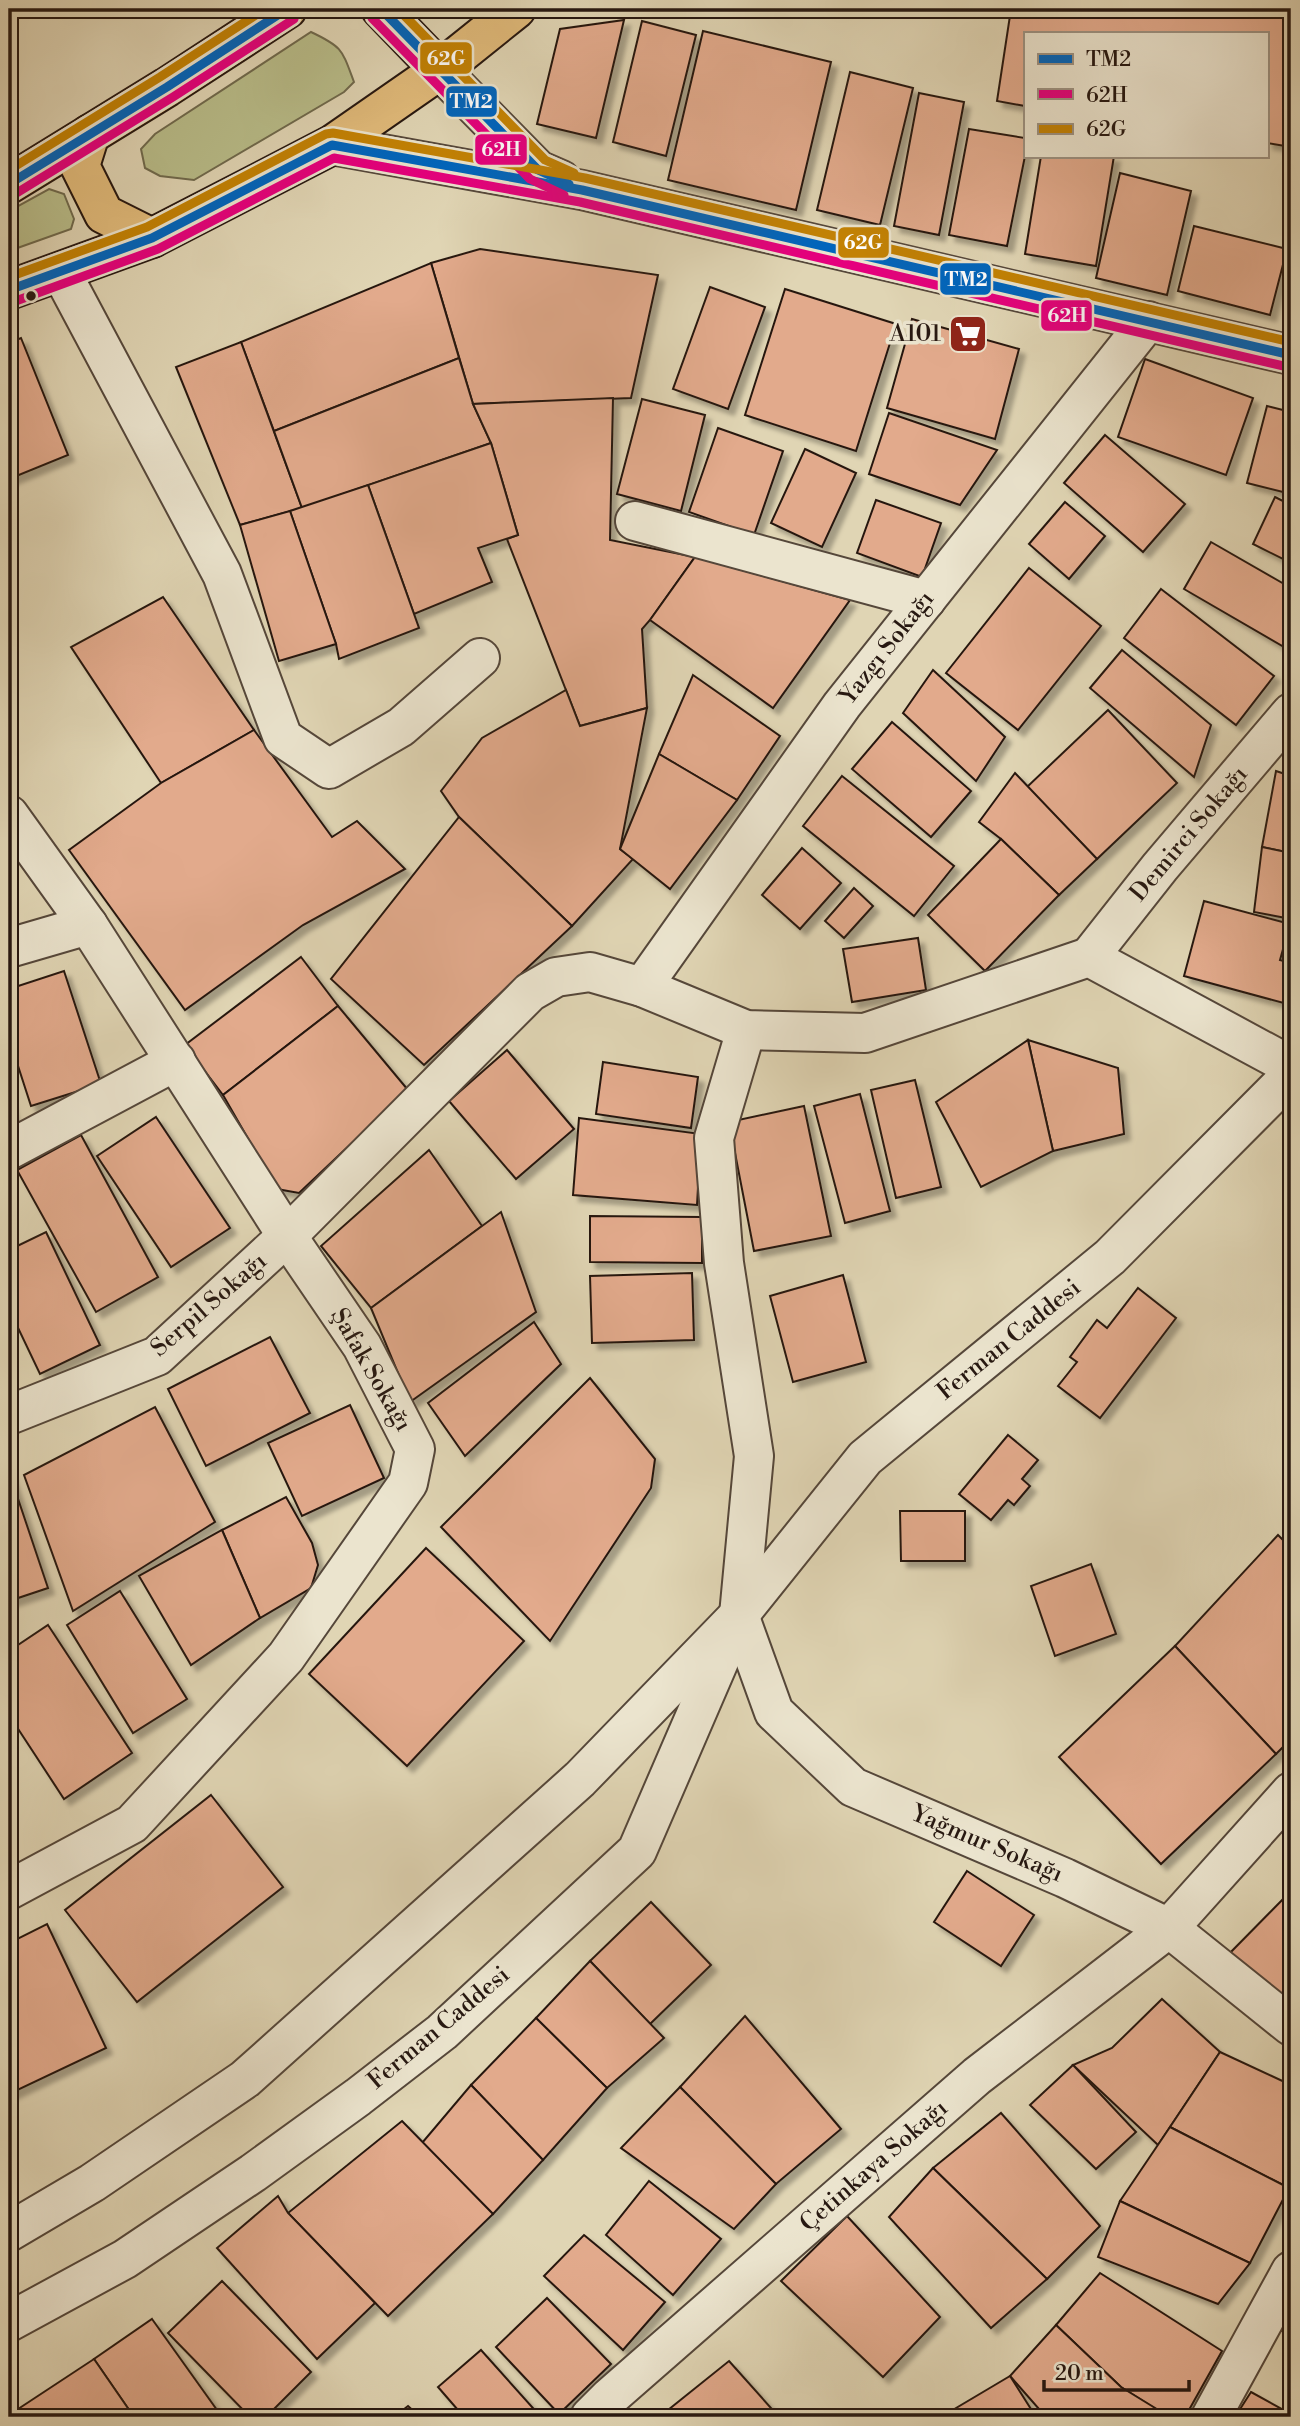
<svg xmlns="http://www.w3.org/2000/svg" width="1300" height="2426" viewBox="0 0 1300 2426" font-family="'Libre Bodoni',serif">
	<defs>
		<filter id="shadow"><feDropShadow dx="6" dy="6" stdDeviation="2" flood-color="#0004"/></filter>
	</defs>
	<rect width="100%" height="100%" fill="#e0d5b4"/>
	<filter id="stains"><feTurbulence type="fractalNoise" baseFrequency=".00286" numOctaves="4"/><feColorMatrix values="0 0 0 0 .2 0 0 0 0 .09 0 0 0 0 .02 0 0 0 .5 -.17"/></filter>
	<radialGradient id="worn" r=".72"><stop offset=".6" stop-color="#630" stop-opacity="0"/><stop offset="1" stop-color="#630" stop-opacity=".3"/></radialGradient>
	<g fill="#b8bc89" stroke="#706a4d" stroke-width="2">
		<path d="M311,32C343,47 342,50 354,82L344,92L194,180L160,176L145,168L141,149L155,134Z"/>
		<polygon points="49,189 64,194 74,219 71,229 9,251 9,211"/>
	</g>
	<g fill="#e2aa8c" stroke="#271811" stroke-width="2" filter="url(#shadow)">
		<polygon points="1011,9 1291,9 1291,147 1267,143 1267,33 1025,33 1025,106 997,101"/>
		<polygon points="624,20 596,138 537,124 560,29"/>
		<polygon points="642,21 696,35 666,156 613,142"/>
		<polygon points="703,31 831,62 796,210 668,180"/>
		<polygon points="850,72 913,88 880,225 817,210"/>
		<polygon points="919,93 964,102 939,235 894,226"/>
		<polygon points="969,129 1025,138 1025,156 1007,246 949,235"/>
		<polygon points="1041,156 1114,156 1096,266 1025,254"/>
		<polygon points="1120,173 1191,191 1167,295 1096,278"/>
		<polygon points="1194,226 1287,249 1270,315 1178,291"/>
		<polygon points="480,249 658,275 631,398 473,404 431,263"/>
		<polygon points="431,263 459,358 274,431 241,342"/>
		<polygon points="710,287 765,307 728,409 673,389"/>
		<polygon points="785,289 896,324 856,451 745,415"/>
		<polygon points="912,319 1019,349 995,439 887,408"/>
		<polygon points="21,338 68,455 9,479 9,343"/>
		<polygon points="241,342 302,508 240,525 176,367"/>
		<polygon points="459,358 473,404 491,443 302,508 274,431"/>
		<polygon points="1145,359 1253,398 1226,475 1118,437"/>
		<polygon points="613,398 610,540 695,557 650,620 642,629 647,708 580,726 507,539 518,535 491,443 473,404"/>
		<polygon points="642,399 705,415 681,511 617,494"/>
		<polygon points="1267,406 1291,412 1291,494 1247,483"/>
		<polygon points="889,413 997,450 960,505 869,474"/>
		<polygon points="718,428 783,451 754,535 689,512"/>
		<polygon points="1105,435 1185,504 1143,552 1064,483"/>
		<polygon points="491,443 518,535 478,548 492,582 414,614 368,485"/>
		<polygon points="805,449 856,473 822,547 771,523"/>
		<polygon points="368,485 419,628 339,659 336,644 290,511"/>
		<polygon points="1275,497 1291,505 1291,563 1253,544"/>
		<polygon points="876,500 941,523 922,577 857,553"/>
		<polygon points="1065,502 1105,536 1069,579 1029,544"/>
		<polygon points="290,511 336,644 279,661 240,525"/>
		<polygon points="1211,542 1291,588 1291,651 1184,589"/>
		<polygon points="695,557 850,600 773,708 650,620"/>
		<polygon points="1029,568 1101,626 1018,730 946,673"/>
		<polygon points="1161,589 1274,676 1236,725 1124,638"/>
		<polygon points="163,597 254,730 161,783 71,647"/>
		<polygon points="1122,650 1211,725 1194,777 1090,688"/>
		<polygon points="933,670 1005,737 976,781 903,713"/>
		<polygon points="693,675 780,736 737,800 659,754"/>
		<polygon points="566,690 580,726 647,708 620,849 633,859 572,926 459,817 441,791 482,738"/>
		<polygon points="1108,710 1177,783 1097,859 1027,787"/>
		<polygon points="892,722 971,791 931,837 852,769"/>
		<polygon points="254,730 332,837 357,821 405,869 303,925 185,1010 69,850 161,783"/>
		<polygon points="659,754 737,800 670,889 620,849"/>
		<polygon points="1276,771 1291,776 1291,853 1262,847"/>
		<polygon points="1015,773 1097,859 1059,895 1001,839 979,822"/>
		<polygon points="842,776 954,866 914,916 803,826"/>
		<polygon points="459,817 572,926 424,1065 331,979"/>
		<polygon points="1001,839 1059,895 985,971 928,915"/>
		<polygon points="1262,847 1291,853 1291,919 1254,912"/>
		<polygon points="802,848 841,883 800,929 762,895"/>
		<polygon points="854,888 873,906 844,938 825,921"/>
		<polygon points="1204,901 1290,924 1280,960 1291,963 1291,1005 1184,976"/>
		<polygon points="918,938 926,990 852,1002 843,949"/>
		<polygon points="301,957 338,1006 223,1095 185,1045"/>
		<polygon points="64,971 101,1084 31,1106 9,1038 9,989"/>
		<polygon points="338,1006 408,1090 299,1193 277,1189 223,1095"/>
		<polygon points="1028,1040 1118,1068 1124,1134 1053,1151"/>
		<polygon points="1028,1040 1053,1151 981,1187 936,1102"/>
		<polygon points="507,1050 574,1129 516,1179 449,1101"/>
		<polygon points="603,1062 698,1077 691,1128 596,1114"/>
		<polygon points="915,1080 941,1187 896,1198 871,1090"/>
		<polygon points="860,1094 890,1211 845,1223 814,1106"/>
		<polygon points="9,1100 15,1126 9,1127"/>
		<polygon points="804,1106 831,1236 754,1251 729,1122"/>
		<polygon points="156,1117 230,1228 171,1267 97,1156"/>
		<polygon points="579,1118 701,1134 697,1205 573,1195"/>
		<polygon points="81,1135 158,1277 96,1312 17,1170"/>
		<polygon points="429,1150 482,1226 371,1308 321,1246"/>
		<polygon points="501,1212 536,1312 410,1402 371,1308"/>
		<polygon points="590,1216 702,1217 702,1263 590,1262"/>
		<polygon points="46,1232 100,1345 40,1374 9,1309 9,1250"/>
		<polygon points="692,1273 694,1340 592,1343 590,1276"/>
		<polygon points="843,1275 866,1362 793,1382 770,1296"/>
		<polygon points="1138,1288 1176,1318 1100,1418 1058,1386 1077,1362 1070,1357 1097,1320 1107,1328"/>
		<polygon points="534,1322 561,1364 465,1456 428,1403"/>
		<polygon points="270,1337 310,1413 206,1466 168,1389"/>
		<polygon points="590,1378 655,1459 651,1488 550,1641 441,1527"/>
		<polygon points="350,1405 384,1478 302,1516 268,1443"/>
		<polygon points="155,1407 215,1522 73,1611 24,1475"/>
		<polygon points="1008,1435 1038,1460 1022,1479 1030,1486 1014,1505 1008,1500 991,1520 959,1494"/>
		<polygon points="9,1472 48,1588 9,1601"/>
		<polygon points="286,1497 312,1543 318,1565 311,1588 260,1618 222,1530"/>
		<polygon points="900,1511 965,1511 965,1561 901,1561"/>
		<polygon points="222,1530 260,1618 191,1665 139,1576"/>
		<polygon points="1278,1535 1291,1548 1291,1739 1276,1754 1175,1646"/>
		<polygon points="426,1548 524,1641 407,1766 309,1674"/>
		<polygon points="1091,1564 1116,1634 1055,1656 1031,1586"/>
		<polygon points="120,1591 187,1699 133,1733 67,1625"/>
		<polygon points="48,1625 132,1753 64,1799 9,1715 9,1651"/>
		<polygon points="1175,1646 1276,1754 1161,1864 1059,1757"/>
		<polygon points="211,1795 283,1887 137,2002 65,1910"/>
		<polygon points="967,1871 1034,1915 1001,1966 934,1922"/>
		<polygon points="1291,1891 1291,2005 1226,1957"/>
		<polygon points="651,1902 711,1965 650,2024 590,1961"/>
		<polygon points="47,1924 106,2048 9,2094 9,1943"/>
		<polygon points="590,1961 664,2038 607,2088 536,2018"/>
		<polygon points="1162,1999 1220,2052 1158,2145 1073,2065 1112,2048"/>
		<polygon points="745,2016 841,2129 776,2184 680,2087"/>
		<polygon points="536,2018 607,2088 543,2160 471,2085"/>
		<polygon points="1220,2052 1291,2085 1291,2185 1289,2188 1170,2127"/>
		<polygon points="1073,2065 1136,2132 1096,2169 1030,2105"/>
		<polygon points="471,2085 543,2160 493,2214 422,2143"/>
		<polygon points="680,2087 776,2184 734,2229 621,2148"/>
		<polygon points="1001,2113 1100,2226 1047,2279 933,2168"/>
		<polygon points="402,2121 493,2214 388,2316 288,2213"/>
		<polygon points="1170,2127 1289,2188 1250,2263 1120,2201"/>
		<polygon points="933,2168 1047,2279 991,2328 889,2217"/>
		<polygon points="649,2181 721,2239 673,2295 606,2235"/>
		<polygon points="278,2196 288,2213 375,2303 317,2359 217,2248"/>
		<polygon points="1120,2201 1250,2263 1218,2304 1098,2257"/>
		<polygon points="847,2216 940,2317 883,2377 781,2281"/>
		<polygon points="584,2235 665,2302 623,2350 544,2276"/>
		<polygon points="1100,2273 1222,2351 1185,2417 1168,2417 1121,2387 1056,2325"/>
		<polygon points="222,2281 311,2372 266,2417 250,2417 168,2333"/>
		<polygon points="547,2298 611,2364 559,2414 496,2347"/>
		<polygon points="1291,2310 1291,2337 1279,2329"/>
		<polygon points="152,2319 222,2417 134,2417 94,2359"/>
		<polygon points="1056,2325 1121,2387 1160,2411 1156,2417 1046,2417 1010,2376"/>
		<polygon points="481,2350 541,2417 464,2417 438,2387"/>
		<polygon points="94,2359 134,2417 9,2417 9,2415"/>
		<polygon points="729,2361 779,2417 672,2417 668,2410"/>
		<polygon points="1010,2376 1036,2417 941,2417"/>
		<polygon points="1251,2392 1291,2414 1291,2417 1235,2417"/>
		<polygon points="408,2406 420,2417 394,2417"/>
	</g>
	<g fill="none" stroke-linecap="round" stroke-linejoin="round">
		<defs>
			<g id="minor">
				<polyline points="440,70 538,170 561,180"/>
				<polyline points="332,145 582,190 1291,355"/>
				<polyline points="61,272 222,574 283,738 329,769 401,727 480,658"/>
				<polyline points="635,521 926,600"/>
				<polyline points="9,815 88,925 287,1236 362,1346 415,1449 408,1483 286,1657 132,1824 9,1890"/>
				<polyline points="9,948 88,925"/>
				<polyline points="1089,957 1160,867 1291,713"/>
				<polyline points="642,987 842,705 1148,321"/>
				<polyline points="9,1150 176,1061"/>
				<polyline points="9,1415 157,1356 287,1236 530,992 556,977 590,972 642,987 746,1030 865,1033 1089,957 1291,1066"/>
				<polyline points="739,1615 774,1712 853,1787 1065,1878 1169,1928 1291,2026"/>
				<polyline points="9,2232 92,2183 245,2079 580,1779 739,1615 865,1458 1110,1257 1291,1075"/>
				<polyline points="9,2322 125,2259 253,2173 358,2097 442,2032 637,1851 739,1615 754,1456 724,1263 714,1138 746,1030"/>
				<polyline points="590,2417 610,2397 977,2076 1169,1928 1291,1792"/>
				<polyline points="1211,2417 1291,2271"/>
			</g>
			<g id="major">
				<polyline points="381,9 440,70"/>
				<polyline points="90,134 80,166 104,214 152,238"/>
				<polyline points="9,184 167,87 287,9"/>
				<polyline points="9,290 152,238 332,145 440,70 516,9"/>
			</g>
		</defs>
		<use href="#minor" stroke="#55473a" stroke-width="42"/>
		<use href="#major" stroke="#271811" stroke-width="42"/>
		<use href="#minor" stroke="#ebe4ce" stroke-width="38"/>
		<use href="#major" stroke="#e0ba7a" stroke-width="38"/>
		<defs>
			<g id="bus-1">
				<polyline points="381,9 538,170 569,184"/>
				<polyline points="9,184 167,87 287,9"/>
				<polyline points="9,290 152,238 332,145 582,190 1291,355"/>
			</g>
			<g id="bus-2">
				<polyline points="372,18 530,179 564,195"/>
				<polyline points="15,194 173,97 294,19"/>
				<polyline points="13,302 158,249 334,158 580,202 1288,367"/>
			</g>
			<g id="bus-3">
				<polyline points="398,9 545,160 574,173"/>
				<polyline points="9,170 160,77 265,9"/>
				<polyline points="9,277 147,227 326,134 333,133 585,178 1291,342"/>
			</g>
		</defs>
		<use href="#bus-1" stroke="#ebe4ce" stroke-width="14"/>
		<use href="#bus-2" stroke="#ebe4ce" stroke-width="14"/>
		<use href="#bus-3" stroke="#ebe4ce" stroke-width="14"/>
		<use href="#bus-1" stroke="#0065bd" stroke-width="9"/>
		<use href="#bus-2" stroke="#e5007d" stroke-width="9"/>
		<use href="#bus-3" stroke="#c38204" stroke-width="9"/>
	</g>
	<defs>
		<symbol id="supermarket-square" viewBox="-11 -11 22 22"><rect x="-9" y="-9" width="18" height="18" rx="4" fill="#8f2418" stroke="#ebe4ce"/><path d="M-6-5.5h2.5l.6 2H6L4.5 2H-2.5L-4.4-4H-6ZM-1.5 3.2a1.3 1.3 0 1 0 .1 0ZM3 3.2a1.3 1.3 0 1 0 .1 0Z" fill="#fff"/></symbol>
	</defs>
	<g fill-rule="evenodd">
		<use href="#supermarket-square" x="946" y="312" width="44" height="44"/>
	</g>
	<circle fill="#271811" stroke="#ebe4ce" stroke-width="2.5" cx="31" cy="296" r="6"/>
	<g text-anchor="middle" dominant-baseline="central" stroke-width="7" stroke-linejoin="round" paint-order="stroke">
		<g font-size="24" fill="#271811" stroke="#ebe4ce" text-anchor="end">
			<text x="941" y="334">A101</text>
		</g>
		<g font-size="24" fill="#271811" stroke="#ebe4ce">
			<text transform="translate(887 648) rotate(-52)">Yazgı Sokağı</text>
			<text transform="translate(1189 834) rotate(-50)">Demirci Sokağı</text>
			<text transform="translate(209 1305) rotate(-41)">Serpil Sokağı</text>
			<text transform="translate(1009 1340) rotate(-39)">Ferman Caddesi</text>
			<text transform="translate(371 1370) rotate(60)">Şafak Sokağı</text>
			<text transform="translate(987 1844) rotate(23)">Yağmur Sokağı</text>
			<text transform="translate(439 2028) rotate(-40)">Ferman Caddesi</text>
			<text transform="translate(874 2166) rotate(-41)">Çetinkaya Sokağı</text>
		</g>
	</g>
	<g stroke="#ebe4ce" stroke-width="2.5">
		<rect x="419" y="41" width="54" height="34" rx="7" fill="#c38204"/>
		<rect x="445" y="85" width="53" height="33" rx="7" fill="#0065bd"/>
		<rect x="474" y="133" width="54" height="33" rx="7" fill="#e5007d"/>
		<rect x="837" y="226" width="53" height="33" rx="7" fill="#c38204"/>
		<rect x="939" y="262" width="53" height="34" rx="7" fill="#0065bd"/>
		<rect x="1040" y="299" width="53" height="33" rx="7" fill="#e5007d"/>
	</g>
	<g font-size="19" text-anchor="middle" font-weight="bold" fill="#fff">
		<text x="446" y="65">62G</text>
		<text x="471" y="108">TM2</text>
		<text x="501" y="156">62H</text>
		<text x="863" y="249">62G</text>
		<text x="966" y="286">TM2</text>
		<text x="1067" y="322">62H</text>
	</g>
	<rect width="1300" height="2426" fill="none" stroke="#e0d5b4" stroke-width="35"/>
	<rect x="10" y="10" width="1279" height="2405" fill="none" stroke="#271811" stroke-width="3.5"/>
	<rect x="18" y="18" width="1265" height="2391" fill="none" stroke="#271811" stroke-width="2"/>
	<rect x="1024" y="32" width="245" height="126" fill="#ebe4ce" stroke="#9d9282" stroke-width="2"/>
	<rect x="1038" y="54" width="35" height="10" fill="#0065bd" stroke="#9d9282" stroke-width="2"/>
	<text x="1086" y="66" font-size="21" fill="#271811">TM2</text>
	<rect x="1038" y="89" width="35" height="10" fill="#e5007d" stroke="#9d9282" stroke-width="2"/>
	<text x="1086" y="102" font-size="21" fill="#271811">62H</text>
	<rect x="1038" y="124" width="35" height="10" fill="#c38204" stroke="#9d9282" stroke-width="2"/>
	<text x="1086" y="136" font-size="21" fill="#271811">62G</text>
	<path d="M1044 2380v10h145v-10" fill="none" stroke="#271811" stroke-width="3.5"/>
	<text x="1055" y="2380" font-size="21" fill="#271811" stroke="#ebe4ce" stroke-width="5" paint-order="stroke">20 m</text>
	<rect width="100%" height="100%" filter="url(#stains)"/>
	<rect width="100%" height="100%" fill="url(#worn)"/>
</svg>
